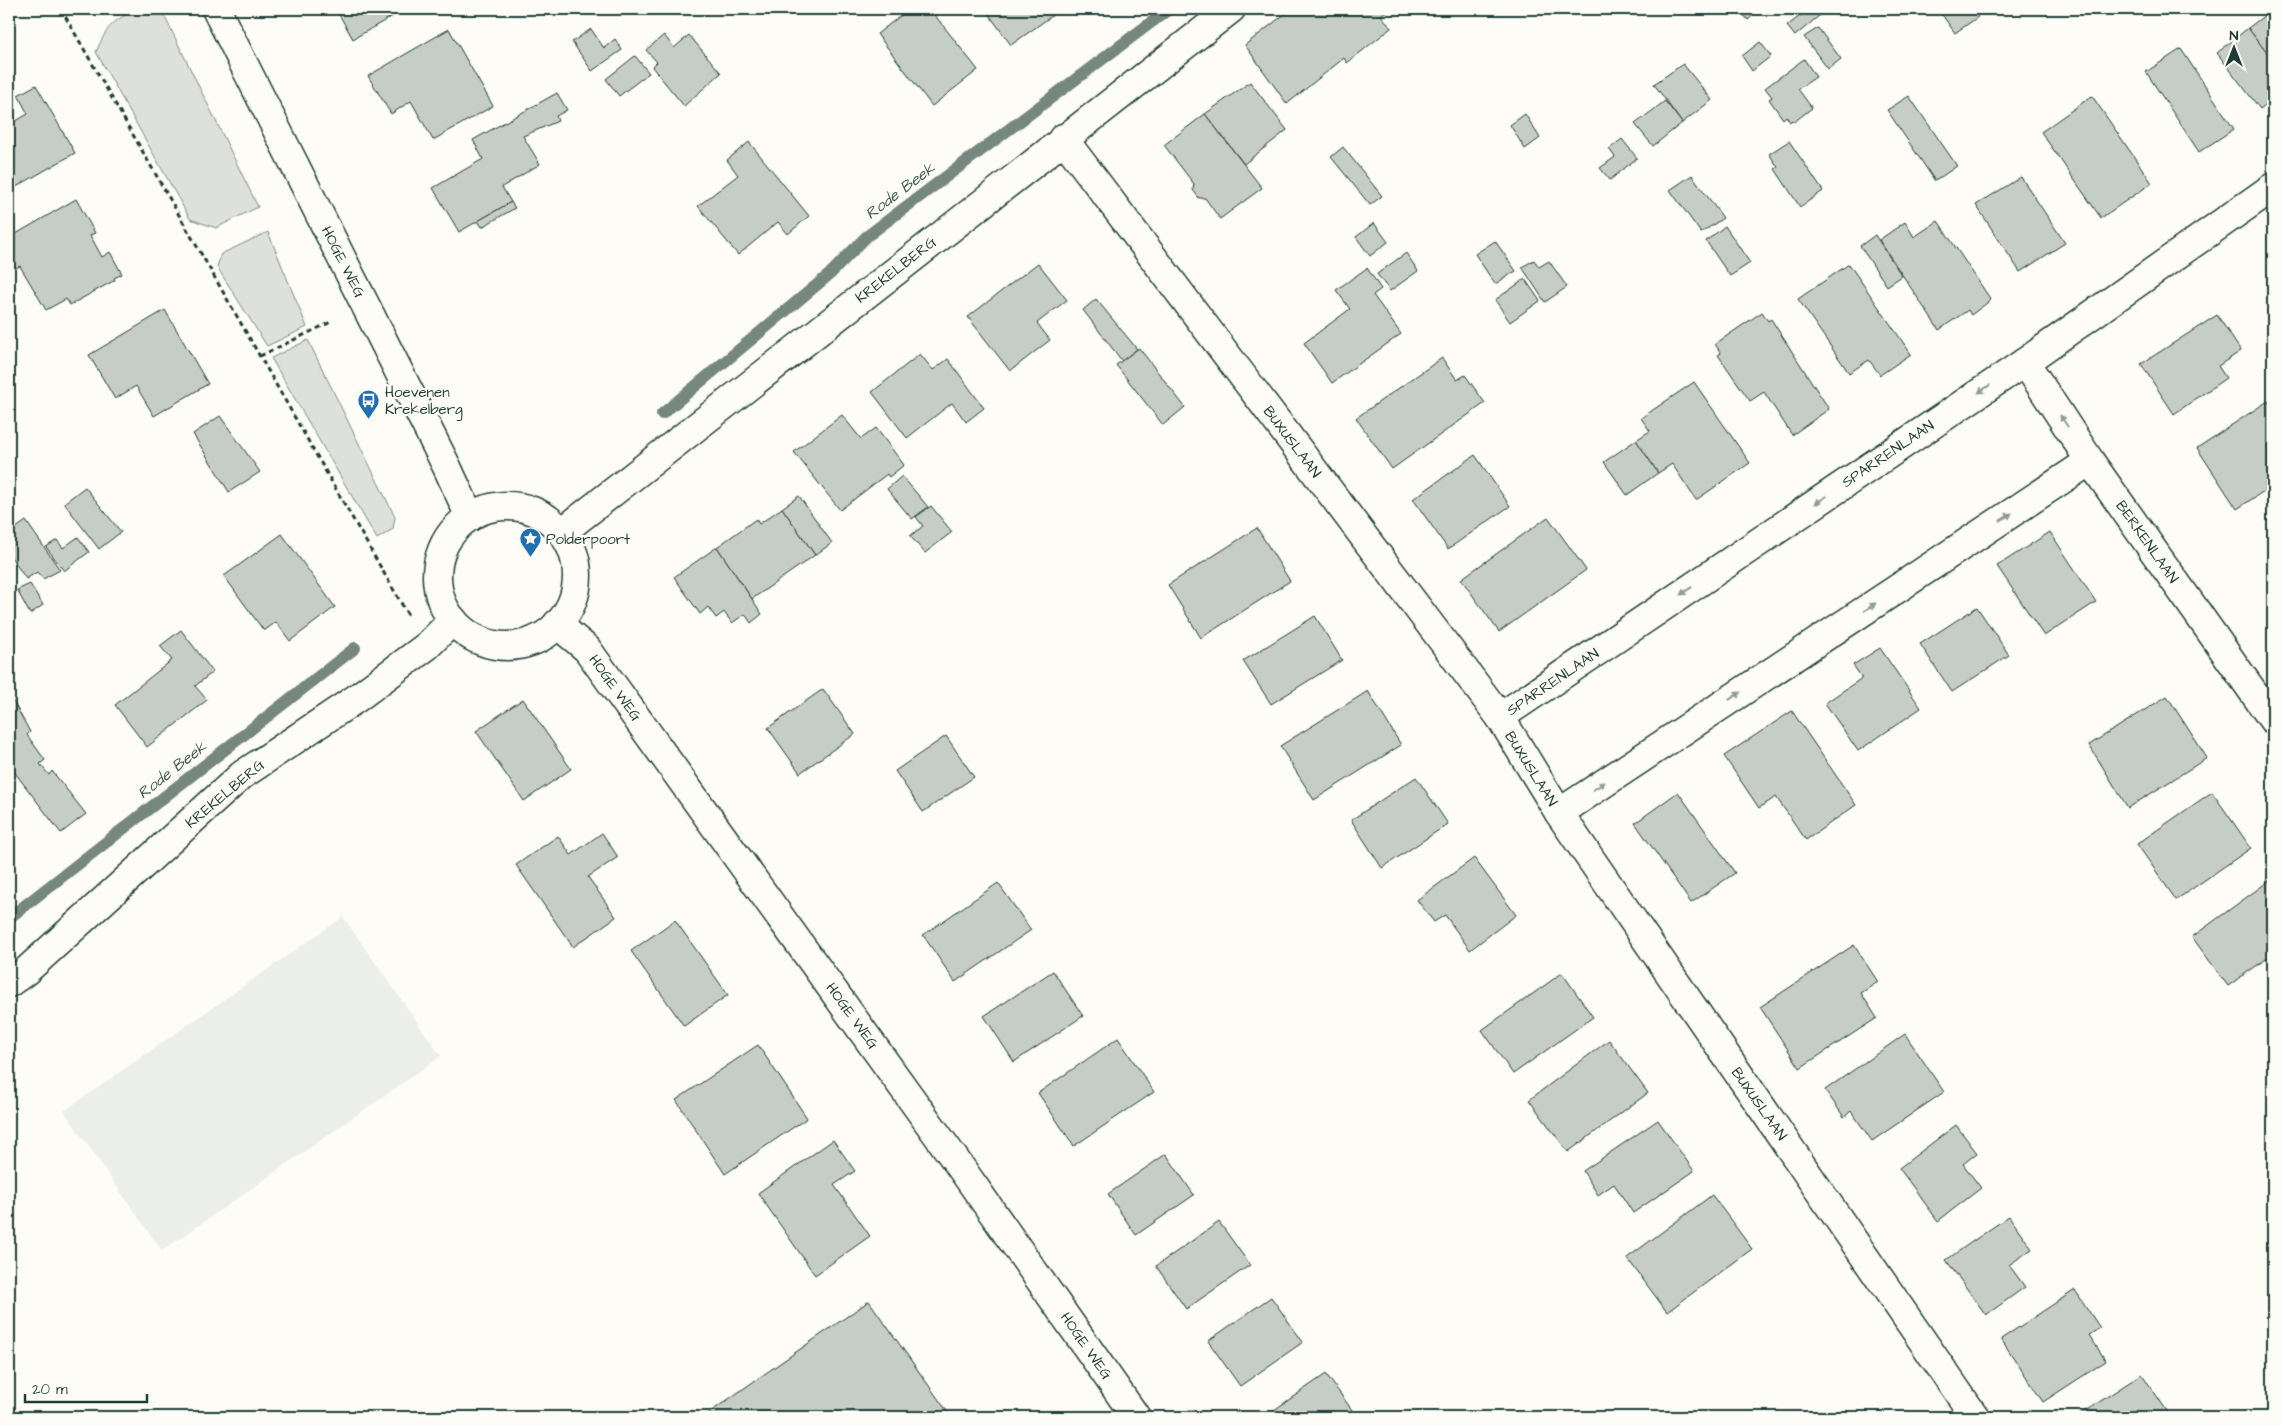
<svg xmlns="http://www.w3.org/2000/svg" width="2282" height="1426" viewBox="0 0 2282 1426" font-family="'Architects Daughter',sans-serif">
	<rect width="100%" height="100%" fill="#fdfcf7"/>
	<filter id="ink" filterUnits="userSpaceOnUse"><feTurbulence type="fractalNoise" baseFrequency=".02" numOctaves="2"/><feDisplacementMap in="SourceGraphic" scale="10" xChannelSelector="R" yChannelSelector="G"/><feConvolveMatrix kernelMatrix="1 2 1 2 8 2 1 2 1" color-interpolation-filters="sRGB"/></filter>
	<g filter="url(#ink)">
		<polygon fill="#eceee9" points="343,917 441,1056 162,1251 64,1111"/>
		<g fill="#dde0db" stroke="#7e8e88">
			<path d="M137,9H161L258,207L216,228L190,219L96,52C108,25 111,22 137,9Z"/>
			<polygon points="268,232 307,327 267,346 217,267 221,254"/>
			<polygon points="308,340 395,517 393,529 377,539 271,358"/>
		</g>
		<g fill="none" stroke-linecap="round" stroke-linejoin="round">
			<g stroke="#75877f" stroke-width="12">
				<polyline points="662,414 830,274 866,237 1169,9"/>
				<polyline points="9,918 355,648"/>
			</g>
		</g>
		<g fill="#c6cdc7" stroke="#1f3d34">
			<polygon points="336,9 405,9 353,39"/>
			<polygon points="909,9 930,9 978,70 932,106 877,34"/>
			<polygon points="985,9 1048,9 1053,15 1011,45"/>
			<polygon points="1296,9 1390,9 1381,15 1391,28 1347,63 1344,58 1287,104 1245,45 1290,10 1291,12"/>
			<polygon points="1739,9 1760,9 1748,20"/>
			<polygon points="1809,9 1815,9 1820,15 1795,36 1787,26"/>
			<polygon points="1938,9 1971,9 1978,17 1955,33"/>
			<polygon points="2273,9 2273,61 2248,28"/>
			<polygon points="1818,28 1841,59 1828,69 1804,37"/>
			<polygon points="2248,28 2273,61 2273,99 2260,109 2217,53"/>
			<polygon points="449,29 493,106 433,140 411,101 391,114 368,76"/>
			<polygon points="591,29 604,48 615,39 622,50 592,71 572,42"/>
			<polygon points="664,35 674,48 689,35 721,73 684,106 652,67 657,62 646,50"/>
			<polygon points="1760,42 1771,56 1752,71 1742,56"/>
			<polygon points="2181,49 2234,129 2199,152 2146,72"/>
			<polygon points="635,56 649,73 619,96 606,79"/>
			<polygon points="1804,59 1816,77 1798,89 1812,108 1794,122 1792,120 1790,122 1786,116 1783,119 1769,99 1772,97 1765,88"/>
			<polygon points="1683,64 1712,100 1682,123 1654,84"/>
			<polygon points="1250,82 1287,130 1244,164 1205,114"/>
			<polygon points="36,85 75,153 9,191 9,125 28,114 18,95"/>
			<polygon points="557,93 567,110 556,116 558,121 523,136 540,164 502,187 511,202 459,232 433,188 483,159 473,140"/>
			<polygon points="1909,96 1957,166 1935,181 1887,110"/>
			<polygon points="2092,96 2152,183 2101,218 2041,132"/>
			<polygon points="1665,101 1682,123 1653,146 1635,124"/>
			<polygon points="1205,114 1262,188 1220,219 1205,198 1199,198 1193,190 1194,184 1164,145"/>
			<polygon points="1525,114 1540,138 1525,149 1510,125"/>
			<polygon points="1622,139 1637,158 1610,180 1600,168 1615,157 1609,149"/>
			<polygon points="1789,141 1823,191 1800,207 1775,169 1778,167 1769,154"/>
			<polygon points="749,142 809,216 788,234 778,222 738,255 698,206 738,175 727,160"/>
			<polygon points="1343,147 1382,196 1370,205 1331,157"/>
			<polygon points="1692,175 1723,218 1701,233 1670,190"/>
			<polygon points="2021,177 2065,243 2020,272 1976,205"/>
			<polygon points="76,199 95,233 90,235 102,257 110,252 122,274 114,278 115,280 70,305 66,299 46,310 20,266 16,268 9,256 9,238"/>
			<polygon points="511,202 515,208 482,227 478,221"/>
			<polygon points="1938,221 1991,300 1971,315 1968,310 1939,330 1879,240 1905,222 1914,237"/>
			<polygon points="1374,223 1388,242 1370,256 1356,237"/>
			<polygon points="1725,226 1750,263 1730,276 1706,241"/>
			<polygon points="1875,235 1902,276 1887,286 1860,246"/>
			<polygon points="1495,241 1516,271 1495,284 1475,254"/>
			<polygon points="1406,253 1418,271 1390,291 1377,274"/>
			<polygon points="1534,260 1539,267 1549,261 1567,287 1545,302 1522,267"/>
			<polygon points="1038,263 1067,300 1037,323 1050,340 1010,371 968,317"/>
			<polygon points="1849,264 1911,354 1880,375 1869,360 1849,373 1798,299"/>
			<polygon points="1367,268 1381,289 1373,295 1401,334 1332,383 1304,343 1350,309 1336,290"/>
			<polygon points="1525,279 1540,301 1510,322 1495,300"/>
			<polygon points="1096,299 1137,349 1122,361 1083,310"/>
			<polygon points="165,310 208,384 154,416 136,386 115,399 89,355"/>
			<polygon points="1762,312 1768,321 1771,319 1829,409 1792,435 1764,392 1750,401 1718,355 1721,353 1715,344"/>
			<polygon points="2217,315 2241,351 2218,366 2226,378 2174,414 2141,364"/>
			<polygon points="1139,348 1185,407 1163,425 1116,365"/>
			<polygon points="920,354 933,370 948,359 984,408 966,422 952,403 907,438 872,392"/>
			<polygon points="1442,358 1457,380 1465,375 1485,403 1392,469 1356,418"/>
			<polygon points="1694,382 1750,463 1696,500 1672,464 1658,473 1636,440 1650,431 1641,418"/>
			<polygon points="2268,401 2273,408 2273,485 2237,509 2197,448"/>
			<polygon points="842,415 861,439 876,428 904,465 889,477 887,474 840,510 794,452"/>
			<polygon points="220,416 260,472 229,492 193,434"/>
			<polygon points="1636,440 1658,473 1627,495 1604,462"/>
			<polygon points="1475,455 1510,506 1448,549 1413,499"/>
			<polygon points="902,476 928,507 912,519 887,489"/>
			<polygon points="85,487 121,532 99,549 64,503"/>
			<polygon points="799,496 832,543 815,555 782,508"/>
			<polygon points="931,506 952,532 925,553 910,536 923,526 916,517"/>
			<polygon points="782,508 815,555 752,599 717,547 756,519 759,524"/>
			<polygon points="1548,517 1586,570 1499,632 1461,579"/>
			<polygon points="26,521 60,570 43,579 37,572 26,579 9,554 9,533"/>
			<polygon points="1257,528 1290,581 1201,638 1168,585"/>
			<polygon points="2050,532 2096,602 2044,636 1997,566"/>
			<polygon points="282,534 335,607 290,641 276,622 264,631 224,576"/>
			<polygon points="78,537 89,552 64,571 46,547 57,540 63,548"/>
			<polygon points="717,547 762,614 751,623 745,614 732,623 724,612 716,618 708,607 700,614 674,577"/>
			<polygon points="30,584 43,605 30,614 17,590"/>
			<polygon points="1977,607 2009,655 1952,692 1920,644"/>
			<polygon points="1315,616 1342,660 1271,704 1243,661"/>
			<polygon points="181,630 213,672 195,686 207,700 147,747 115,705 172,660 160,646"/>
			<polygon points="1880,648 1921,708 1858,751 1825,703 1862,678 1853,665"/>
			<polygon points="823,689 855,734 800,773 768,728"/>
			<polygon points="1368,691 1401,745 1314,800 1280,746"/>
			<polygon points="9,694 30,732 27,735 45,760 40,764 49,775 52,771 86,814 61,833 9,765"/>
			<polygon points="2167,696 2207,758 2128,808 2089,745"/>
			<polygon points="523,699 571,769 524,801 476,731"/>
			<polygon points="1792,711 1856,805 1806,840 1776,797 1759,808 1724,756"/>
			<polygon points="946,736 974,777 923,812 895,771"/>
			<polygon points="1416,777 1448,824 1382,868 1351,820"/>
			<polygon points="1678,792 1735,873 1691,903 1635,823"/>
			<polygon points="2212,792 2251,848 2176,900 2137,844"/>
			<polygon points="602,833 618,857 588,877 616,917 573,947 516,865 558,836 571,855"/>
			<polygon points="1474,858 1516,915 1470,950 1445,915 1434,922 1417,900"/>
			<polygon points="2273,878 2273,954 2228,986 2192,937"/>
			<polygon points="998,883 1031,930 955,982 923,935"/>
			<polygon points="675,920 728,995 684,1026 631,951"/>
			<polygon points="1854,945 1878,982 1861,993 1877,1018 1800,1068 1760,1007"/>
			<polygon points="1053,971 1083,1016 1014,1062 984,1016"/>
			<polygon points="1562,973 1593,1017 1513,1074 1482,1030"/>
			<polygon points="1905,1034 1944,1092 1872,1141 1851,1111 1844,1117 1825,1090"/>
			<polygon points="1118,1038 1154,1092 1074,1146 1038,1093"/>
			<polygon points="1609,1040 1648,1093 1568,1152 1529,1100"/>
			<polygon points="758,1045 807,1118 725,1174 676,1100"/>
			<polygon points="1658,1120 1694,1171 1633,1213 1614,1184 1598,1195 1583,1171"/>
			<polygon points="1956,1125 1977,1153 1963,1164 1981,1188 1938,1221 1899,1168"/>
			<polygon points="833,1140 855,1171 834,1185 870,1236 815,1275 758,1193"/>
			<polygon points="1166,1154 1194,1195 1136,1235 1108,1194"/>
			<polygon points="1712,1195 1752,1249 1667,1312 1627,1258"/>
			<polygon points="2009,1216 2032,1249 2009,1265 2025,1287 1986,1315 1946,1260"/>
			<polygon points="1219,1222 1250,1265 1186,1309 1156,1266"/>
			<polygon points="2075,1290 2100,1328 2089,1335 2106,1361 2043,1402 2001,1339"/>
			<polygon points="1271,1297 1303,1342 1240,1386 1208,1341"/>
			<polygon points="869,1301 951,1417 703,1417"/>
			<polygon points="1326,1374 1357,1417 1264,1417"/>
			<polygon points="2142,1374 2171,1417 2076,1417"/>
		</g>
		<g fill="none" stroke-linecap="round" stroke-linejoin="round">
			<defs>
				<g id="minor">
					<polyline points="216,9 447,467 470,517"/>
					<polyline points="1063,138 1500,717 1559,813 1975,1417"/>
					<polyline points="2025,362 2090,461 2273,720"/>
					<circle cx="507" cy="576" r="70"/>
					<polyline points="562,532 1231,9"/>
					<polyline points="557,624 587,649 959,1165 1136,1417"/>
					<polyline points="1500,717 2025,362 2273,187"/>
					<polyline points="1559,813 2090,461"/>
					<polyline points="9,983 26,971 242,775 357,698 427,646 453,620"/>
				</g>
			</defs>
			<use href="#minor" stroke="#1f3d34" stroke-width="31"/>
			<g stroke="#1f3d34" stroke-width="3" stroke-dasharray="5 4" stroke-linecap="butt">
				<polyline points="61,9 408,615"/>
				<polyline points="260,356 333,321"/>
			</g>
			<use href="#minor" stroke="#fdfcf7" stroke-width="28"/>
		</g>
		<defs><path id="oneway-solid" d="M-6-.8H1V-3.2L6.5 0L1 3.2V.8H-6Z" transform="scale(1.25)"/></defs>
		<g fill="#8e9c96">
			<use href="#oneway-solid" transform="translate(1984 389) rotate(146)"/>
			<use href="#oneway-solid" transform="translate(2064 421) rotate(-123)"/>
			<use href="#oneway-solid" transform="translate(1821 500) rotate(146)"/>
			<use href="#oneway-solid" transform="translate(2006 517) rotate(-33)"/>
			<use href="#oneway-solid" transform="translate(1686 591) rotate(146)"/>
			<use href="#oneway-solid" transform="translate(1870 607) rotate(-33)"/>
			<use href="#oneway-solid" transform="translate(1735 696) rotate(-33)"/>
			<use href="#oneway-solid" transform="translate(1599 786) rotate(-33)"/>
		</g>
	</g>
	<defs>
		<symbol id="bus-pin" viewBox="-11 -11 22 30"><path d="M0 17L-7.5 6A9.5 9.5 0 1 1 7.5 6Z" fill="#1f6fb2" stroke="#fdfcf7"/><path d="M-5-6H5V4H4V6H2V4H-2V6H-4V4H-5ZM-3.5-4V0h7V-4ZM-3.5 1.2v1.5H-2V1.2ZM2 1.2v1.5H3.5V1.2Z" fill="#fff"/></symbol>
		<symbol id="sight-pin" viewBox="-11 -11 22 30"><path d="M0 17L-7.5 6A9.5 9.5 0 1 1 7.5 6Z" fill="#1f6fb2" stroke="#fdfcf7"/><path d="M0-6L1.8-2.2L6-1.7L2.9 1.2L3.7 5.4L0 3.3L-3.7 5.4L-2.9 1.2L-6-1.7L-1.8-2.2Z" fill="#fff"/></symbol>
	</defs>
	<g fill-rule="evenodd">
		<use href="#bus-pin" x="356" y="388" width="25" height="34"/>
		<use href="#sight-pin" x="518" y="526" width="25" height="34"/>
	</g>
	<g text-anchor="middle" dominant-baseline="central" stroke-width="4.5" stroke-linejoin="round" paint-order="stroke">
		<g font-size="15" fill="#1f3d34" stroke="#fdfcf7">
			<text transform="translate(343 262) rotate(63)">HOGE WEG</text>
			<text transform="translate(896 270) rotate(-38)">KREKELBERG</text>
			<text transform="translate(1292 442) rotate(53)">BUXUSLAAN</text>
			<text transform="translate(1888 454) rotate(-34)">SPARRENLAAN</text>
			<text transform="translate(2147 542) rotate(55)">BERKENLAAN</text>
			<text transform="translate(1553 682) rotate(-34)">SPARRENLAAN</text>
			<text transform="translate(615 688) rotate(54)">HOGE WEG</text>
			<text transform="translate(1531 769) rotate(58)">BUXUSLAAN</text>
			<text transform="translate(225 794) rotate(-40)">KREKELBERG</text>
			<text transform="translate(852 1016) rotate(54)">HOGE WEG</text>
			<text transform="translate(1759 1104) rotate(55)">BUXUSLAAN</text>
			<text transform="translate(1086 1346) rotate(55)">HOGE WEG</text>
		</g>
		<g font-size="15" fill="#1f3d34" stroke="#fdfcf7" text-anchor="start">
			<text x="385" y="392">Hoevenen<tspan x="385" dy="17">Krekelberg</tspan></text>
			<text x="546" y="539">Polderpoort</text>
		</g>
		<g font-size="16" font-style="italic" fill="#435c53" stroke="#fdfcf7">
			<text transform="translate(900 191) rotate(-37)">Rode Beek</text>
			<text transform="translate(172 770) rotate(-38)">Rode Beek</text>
		</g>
	</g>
	<rect width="2282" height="1426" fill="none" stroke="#fdfcf7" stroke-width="30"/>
	<rect x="15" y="15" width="2252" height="1396" fill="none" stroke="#1f3d34" stroke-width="2" filter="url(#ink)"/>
	<g transform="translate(2234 48)" stroke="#fdfcf7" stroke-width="4" paint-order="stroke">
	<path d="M0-4L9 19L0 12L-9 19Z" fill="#1f3d34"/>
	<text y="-8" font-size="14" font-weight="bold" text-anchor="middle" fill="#1f3d34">N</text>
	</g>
	<path d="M25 1394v8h122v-8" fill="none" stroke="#1f3d34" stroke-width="2.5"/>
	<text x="32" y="1394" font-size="15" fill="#1f3d34" stroke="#fdfcf7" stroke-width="4" paint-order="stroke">20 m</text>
</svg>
